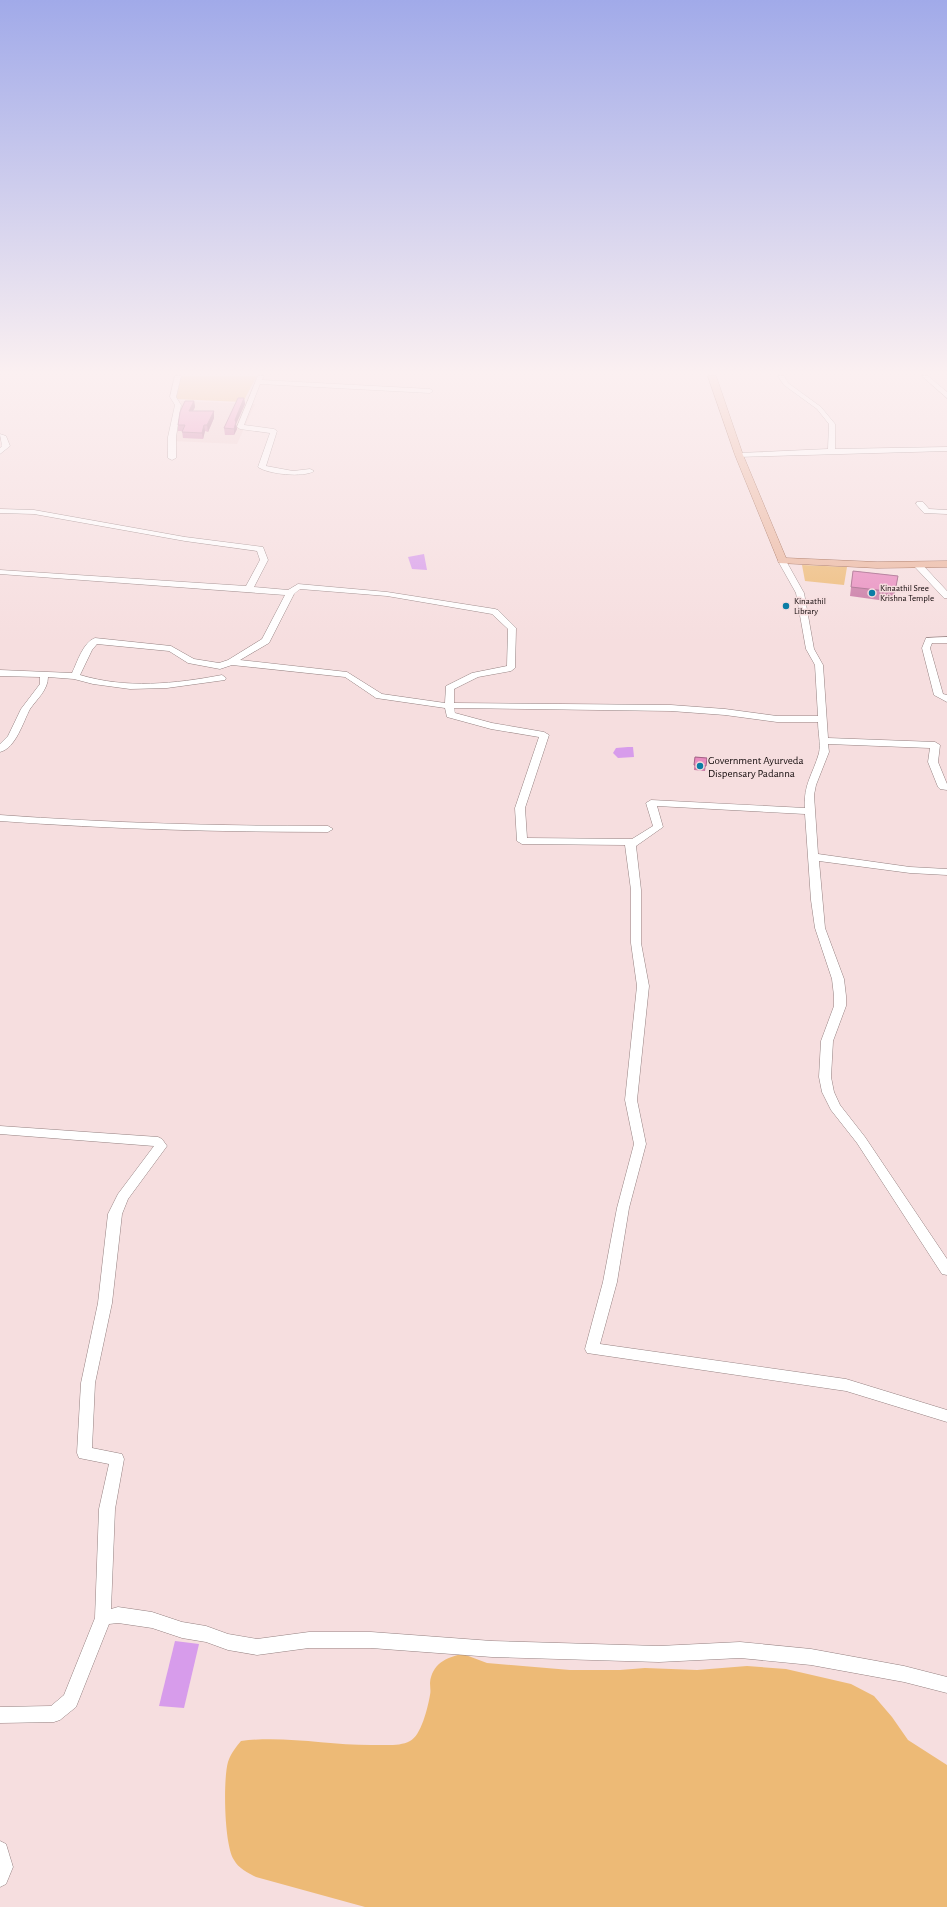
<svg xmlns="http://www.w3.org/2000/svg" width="947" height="1907" viewBox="0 0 947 1907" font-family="'Alegreya Sans',sans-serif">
	<rect width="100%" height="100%" fill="#f6dedf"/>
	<polygon fill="#eececf" points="181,401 255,404 237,444 173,441"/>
	<g fill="#edba76">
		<polygon points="181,376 257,376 243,402 175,399"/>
		<polygon points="802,565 847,567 844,585 805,581"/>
		<path d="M463,1654L487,1663L570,1670H620L645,1668L697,1670L747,1666L786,1669L851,1684L874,1696L892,1717L908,1740L947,1765V1907H365L256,1877C248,1873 238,1868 234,1860C224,1845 223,1779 228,1762C231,1753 236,1747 241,1741C286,1735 332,1746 377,1745C388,1745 401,1746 410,1741C421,1736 428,1707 430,1695C431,1691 430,1687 430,1683C432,1664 446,1657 463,1654Z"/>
	</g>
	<g fill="#d79ceb">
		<polygon points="424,554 427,570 412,569 408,557"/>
		<polygon points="628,747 633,747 634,757 618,758 613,753 616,748"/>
		<polygon points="175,1641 199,1644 184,1708 159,1706"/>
	</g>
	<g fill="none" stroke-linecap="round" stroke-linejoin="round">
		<defs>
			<g id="minor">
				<polygon points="175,376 181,376 176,397 181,405 176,437 176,458 172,460 168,458 168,437 175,405 170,397"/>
				<path d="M258,376H264L262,380L430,389L433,391L430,393L260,384L244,425L274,429L277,431L266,466L293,471L310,469L314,471C304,478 267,474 258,467L270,433L240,429L237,427Z"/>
				<polygon points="778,376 784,376 788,383 821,407 835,424 835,449 947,447 947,451 736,457 736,453 739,453 828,449 829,424 817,409 784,385"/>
				<polygon points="922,376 928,376 947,392 947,398"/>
				<polygon points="0,434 6,436 10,446 0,454 0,448 2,446"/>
				<polygon points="917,502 923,502 929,509 947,510 947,514 924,513 916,504"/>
				<path d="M0,509L34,510L185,537L263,547L268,560L254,587L288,590L298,584L387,592L495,609L498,610L516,628L515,668L511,671L478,677L454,689V703L671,705L725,709L777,716H818L815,665L806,649L796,593L778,561L782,559H785L804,593L814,649L823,665L828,738L935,742L940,745L938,762L947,784V790L940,789L938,787L928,762L930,748L828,744L829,752L816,785L814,795L818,854L910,867L947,869V875L910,873L819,861L825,928L844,979L846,996V1006L833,1041L831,1077L834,1092L840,1105L865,1137L947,1259V1275L942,1274L857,1143L831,1110L822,1092L819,1077L821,1041L834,1006V996L832,979L815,928L811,900L805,814L657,806L663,827L636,846L641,890V943L649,986L637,1100L646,1144L629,1208L617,1282L600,1344L846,1379L947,1410V1422L846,1391L587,1353L585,1349L603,1282L617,1208L634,1144L625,1100L637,986L631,943V890L625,845L522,844L517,841L515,808L539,737L491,729L447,717L445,708L376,698L345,677L232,665L220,669L188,663L169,651L97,644L92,650L80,675C127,689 174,684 222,675L226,678L225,680L167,688L130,689L93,684L74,679L48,677C48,690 37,699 30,709C23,722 16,748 0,752V744L8,736L21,709L40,684V677L0,676V670L72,673C77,663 83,642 95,638L171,646L194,659L219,663L228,660L262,639L285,595L0,574V570L246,586L260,560L257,551L185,541L34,514L0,513ZM300,589L387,596L492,614L508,629L507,666L472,673L446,686L445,703L382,694L347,672L240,660L269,643L294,594ZM454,708L671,711L725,715L777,722H818C818,732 821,744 819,753C813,774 803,785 805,808L651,800L646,803L653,826L632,839L527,838L525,808L549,735L544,732L492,723L455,713Z"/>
				<polygon points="914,562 920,562 947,591 947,598 944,598 914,566"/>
				<polygon points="947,637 947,643 932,643 930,648 943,694 947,695 947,702 934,695 922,648 926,638"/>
				<path d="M0,815C109,823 219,826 328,826L333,829L328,832C219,832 109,829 0,821Z"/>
				<polygon points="0,1126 158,1137 162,1139 167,1146 128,1199 122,1214 112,1303 95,1383 92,1448 122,1454 124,1459 115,1509 111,1609 118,1607 152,1612 182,1622 206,1626 228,1634 257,1639 309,1632 371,1632 492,1641 659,1646 740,1642 811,1649 904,1666 947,1677 947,1693 904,1682 811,1665 740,1658 659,1662 492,1657 371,1648 309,1648 257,1655 228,1650 206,1642 182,1638 152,1628 118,1623 109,1624 76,1707 60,1720 54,1722 0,1723 0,1707 51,1706 64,1695 95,1618 99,1509 109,1464 79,1458 77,1453 81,1383 98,1303 108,1214 118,1194 154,1146 0,1134"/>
				<polygon points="0,1841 6,1844 13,1867 6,1884 0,1887"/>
			</g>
			<polygon id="major" points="708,376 716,376 743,455 786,558 877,562 947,561 947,567 877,568 779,563 735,455"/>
		</defs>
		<use href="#minor" stroke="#958181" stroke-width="1"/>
		<use href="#major" stroke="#965c43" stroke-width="1"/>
		<use href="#minor" fill="#fff" fill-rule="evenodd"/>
		<use href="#major" fill="#ebb8a1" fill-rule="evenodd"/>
	</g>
	<g fill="#c878a4">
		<polygon points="244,398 245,404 236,424 237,429 234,435 225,435 224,428"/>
		<polygon points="194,401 195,407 193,411 214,411 214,418 208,432 205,431 203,439 183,438 182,431 178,431 178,425"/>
		<polygon points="853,571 898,576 893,602 850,596"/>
		<polygon points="695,757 707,758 705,771 694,770"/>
	</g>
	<g fill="#a26286">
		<polygon points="244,398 245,404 236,424 237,429 234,435 234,429 235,420"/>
		<polygon points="194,401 195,407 190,417 189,411"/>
		<polygon points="214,411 214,418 208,432 207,425"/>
		<polygon points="204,425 205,431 203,439 202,433"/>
	</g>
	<g fill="#e88cbf" stroke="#a26286">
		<polygon points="238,398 244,398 235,420 236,422 234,429 224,428"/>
		<polygon points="185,401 194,401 189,411 214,411 207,425 204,425 202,433 182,432 185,425 178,425 180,412"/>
		<polygon points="853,571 898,576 895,592 851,587"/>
		<polygon points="695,757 707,758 706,766 694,765"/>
	</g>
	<linearGradient id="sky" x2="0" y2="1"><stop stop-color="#a1aae9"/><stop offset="0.58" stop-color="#fbf0f1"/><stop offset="1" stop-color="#fbf0f1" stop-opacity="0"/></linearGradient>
	<rect width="947" height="643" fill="url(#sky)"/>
	<g fill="#0b7da5" stroke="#f6dedf" stroke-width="1.5">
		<circle cx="872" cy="593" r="4"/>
		<circle cx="786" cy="606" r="4"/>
		<circle cx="700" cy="766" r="4"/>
	</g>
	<g text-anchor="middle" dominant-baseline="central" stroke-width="3" stroke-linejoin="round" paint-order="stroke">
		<g font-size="9" fill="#11090a" stroke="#f6dedf" text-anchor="start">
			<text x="880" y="588">Kinaathil Sree<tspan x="880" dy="10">Krishna Temple</tspan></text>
			<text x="794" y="601">Kinaathil<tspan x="794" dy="10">Library</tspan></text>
		</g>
		<g font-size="11" fill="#11090a" stroke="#f6dedf" text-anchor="start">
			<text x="708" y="760">Government Ayurveda<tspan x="708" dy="13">Dispensary Padanna</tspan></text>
		</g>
	</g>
</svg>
